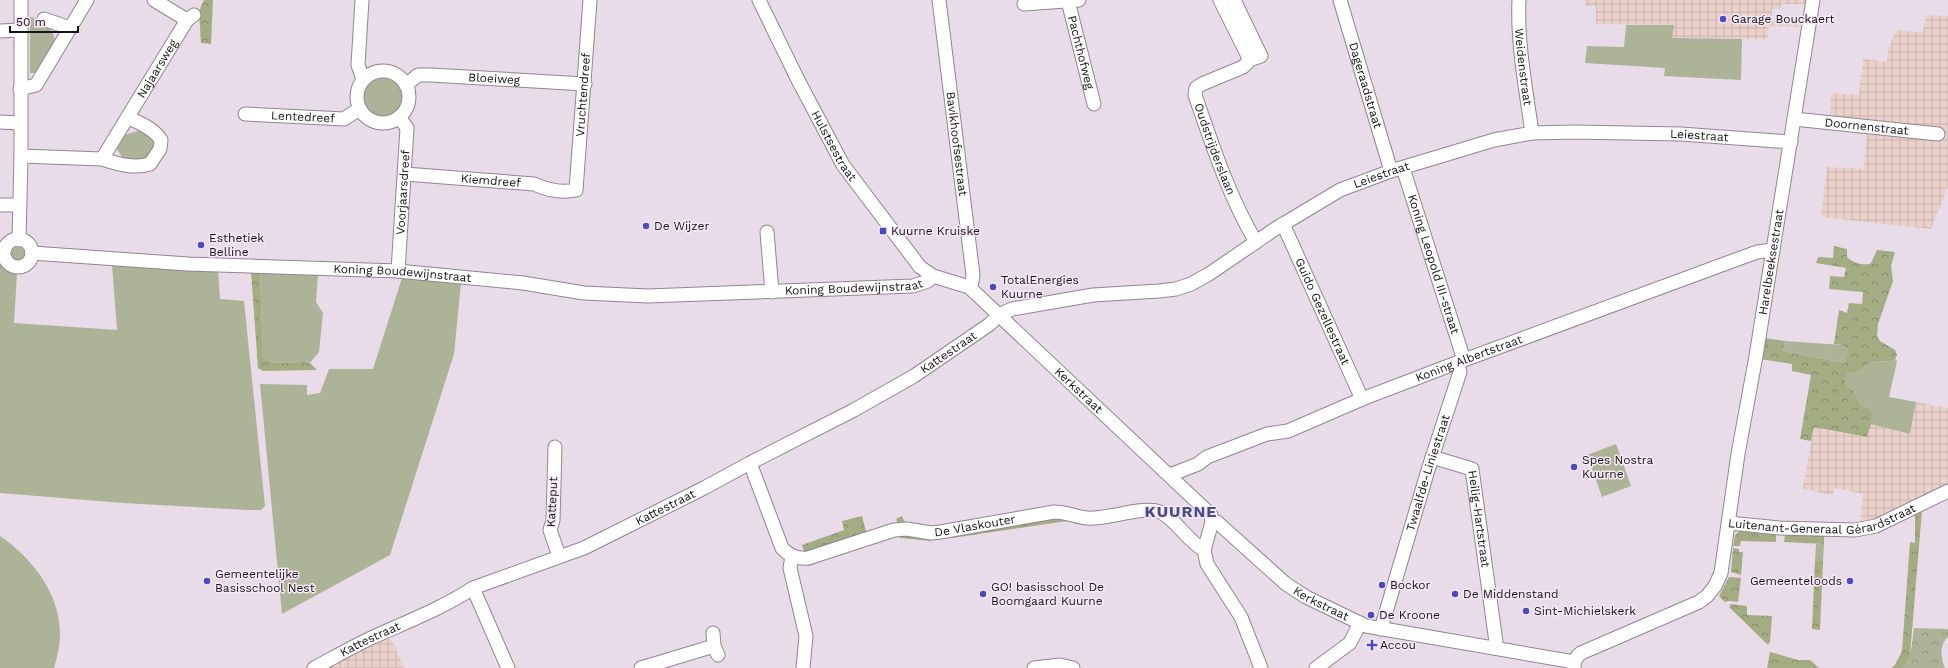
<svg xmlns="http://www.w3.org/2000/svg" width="1948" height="668" viewBox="0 0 1948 668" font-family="'Work Sans',sans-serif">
	<defs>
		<pattern id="industrial-grid" width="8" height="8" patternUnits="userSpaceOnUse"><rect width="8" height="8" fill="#ead1ca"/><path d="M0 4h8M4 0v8" fill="none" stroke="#c8b3ad"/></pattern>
		<pattern id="forest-crowns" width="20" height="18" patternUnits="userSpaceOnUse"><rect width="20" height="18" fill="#a3ac83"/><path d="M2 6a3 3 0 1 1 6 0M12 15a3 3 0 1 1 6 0" fill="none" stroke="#848b6a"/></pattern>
		<pattern id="park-crowns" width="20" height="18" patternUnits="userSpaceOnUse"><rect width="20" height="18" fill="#acb397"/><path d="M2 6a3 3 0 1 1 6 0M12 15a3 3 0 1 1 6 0" fill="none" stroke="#939981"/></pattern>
	</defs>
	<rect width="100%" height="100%" fill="#e9dce9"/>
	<g fill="url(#industrial-grid)">
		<polygon points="1585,0 1807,0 1807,4 1781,4 1780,9 1772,9 1772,21 1804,22 1804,27 1769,26 1767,39 1671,38 1673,25 1596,24 1596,6 1585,6"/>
		<polygon points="1926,15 1948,16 1948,186 1931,229 1821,217 1827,167 1864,169 1867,129 1830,117 1831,93 1859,95 1863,59 1887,62 1888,50 1896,30 1923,33"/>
		<polygon points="1916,402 1948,408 1948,487 1860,526 1863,494 1835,488 1833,495 1803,489 1814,427 1867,437 1870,424 1910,434"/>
		<polygon points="390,637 404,668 328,668"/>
	</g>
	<g fill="#acb397">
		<polygon points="30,17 36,18 36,21 54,25 51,29 55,39 57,39 37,73 30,73"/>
		<polygon points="1626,25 1674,25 1672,38 1742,39 1741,80 1664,76 1665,68 1585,63 1587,46 1624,47"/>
		<circle cx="383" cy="97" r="22"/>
		<polygon points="136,125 158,140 145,161 117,161 122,157 115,146 124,135 138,131"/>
		<circle cx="18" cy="254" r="7"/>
		<polygon points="0,262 10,273 17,273 14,323 117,330 112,265 218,269 220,299 244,301 265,506 261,510 247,510 123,503 0,493"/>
		<path d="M260,271L318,274L316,302L323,313L319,352L310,363C295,359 275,368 263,357Z"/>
		<polygon points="402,278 461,283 454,354 390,555 282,614 260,384 307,385 307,395 320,393 329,369 373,369"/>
		<polygon points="1785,341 1842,345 1848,350 1845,363 1783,351"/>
		<path d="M1895,360L1897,361L1889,397L1916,402L1910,434L1870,424L1872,421L1867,407L1860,404L1854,391L1848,387L1845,380L1848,373L1861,371C1871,357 1880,364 1895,360Z"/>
		<polygon points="1616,444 1631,486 1602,497 1587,455"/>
		<path d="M0,536C32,558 60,593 60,635C60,646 57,657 54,668H0Z"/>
		<polygon points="1816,544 1824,544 1823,561 1815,561"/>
	</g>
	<g fill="url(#forest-crowns)">
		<polygon points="204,0 213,0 211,44 201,43 199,11"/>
		<path d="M1834,246L1847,249V257C1852,262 1864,267 1871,263L1877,250L1895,252L1891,266L1893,281L1878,324L1877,336L1880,341L1895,350L1897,355L1895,360C1880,364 1871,357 1861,371L1848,373L1845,380L1848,387L1854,391L1860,404C1879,411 1871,422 1867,437L1814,427L1811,441L1800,439L1811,375L1792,371V364L1760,359L1764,338L1785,341L1783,351L1845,363L1848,350L1842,345L1834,344L1839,310L1847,313L1849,303L1862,304L1863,292L1829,289L1830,276L1844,277L1846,268L1816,263L1818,257L1833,258Z"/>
		<path d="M260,271L263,357C275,368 295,359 310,363L317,370L263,371L258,368L251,272Z"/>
		<polygon points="1922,510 1910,655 1908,663 1902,668 1891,668 1895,665 1902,651 1910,542 1915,543 1915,514"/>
		<polygon points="1066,514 1067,521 952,538 951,531"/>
		<polygon points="862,516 869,543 809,566 802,545 844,530 842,521"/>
		<path d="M902,516C906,529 919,527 930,527L931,541L900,538L901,532L896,519Z"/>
		<polygon points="1741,530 1776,533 1776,542 1741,541 1740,546 1733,546 1735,535"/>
		<polygon points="1788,534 1824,536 1824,544 1784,542 1785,535"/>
		<polygon points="1733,548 1739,549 1739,552 1743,552 1741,575 1731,572"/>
		<polygon points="1815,561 1823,561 1820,630 1812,629"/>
		<polygon points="1729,577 1741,578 1738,602 1729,601 1725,602 1719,596"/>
		<polygon points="1731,604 1747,606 1747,615 1772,616 1770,642 1768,645 1729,607"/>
		<polygon points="1770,652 1798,660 1810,660 1819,668 1767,668"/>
	</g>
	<path fill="url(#park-crowns)" d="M1914,628L1948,629V637C1939,645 1941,658 1945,668H1902C1912,658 1912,642 1914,628Z"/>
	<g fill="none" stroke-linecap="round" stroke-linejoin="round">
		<defs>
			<g id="minor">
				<polyline points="154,0 187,20"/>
				<polyline points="362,0 358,65 363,79"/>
				<path id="s1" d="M759,0L798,80L843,165L920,267L933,276L969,287L1211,515L1212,522L1204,550L1207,564L1241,617L1261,668"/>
				<path id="s2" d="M939,0L973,275L972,282L969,287"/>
				<polyline points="1220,0 1250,60"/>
				<path id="s3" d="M1234,0L1261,56L1250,60L1243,67L1202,84L1196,88L1195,95C1212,144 1229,197 1256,242"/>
				<path id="s4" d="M1340,0L1391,171"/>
				<path id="s5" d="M1519,0C1517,44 1526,89 1532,133"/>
				<path id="s6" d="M1068,1L1094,104"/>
				<polyline points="1024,4 1079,0"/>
				<polyline points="44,19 70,28"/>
				<polyline points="0,31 21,30"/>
				<circle cx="383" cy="97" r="26"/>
				<path id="s7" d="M406,85L418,75H431L585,84"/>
				<polyline points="20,89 36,85 87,0"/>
				<path id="s8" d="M245,114L344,119L359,109"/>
				<path id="s9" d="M1794,119L1938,134"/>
				<polyline points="0,122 20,123"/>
				<path id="s10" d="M21,156L102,159L187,20L194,15"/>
				<path d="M102,159C118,164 134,169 150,164L160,149L161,140C154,129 141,123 128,118"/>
				<path id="s11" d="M1403,168L1464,360"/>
				<path id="s12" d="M405,174L534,184C547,190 562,193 576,190L590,0"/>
				<polyline points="0,205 19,205"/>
				<path id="s13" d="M1283,224L1362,399"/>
				<polyline points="767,232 772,292"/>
				<circle cx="18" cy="253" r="14"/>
				<polyline points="19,240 21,156 21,0"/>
				<path id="s14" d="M32,253L188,264L398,271L523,283L584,293L648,296L913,286L928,281L933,276"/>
				<path id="s15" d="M398,271L407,128L399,117"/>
				<polyline points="555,447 553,520 550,530 559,556"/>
				<path id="s16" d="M1432,457L1472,469L1496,642L1495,648"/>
				<path id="s17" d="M750,463L782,548C789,556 798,559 808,558L894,530L907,529L931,533L940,532L1054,512C1067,512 1076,517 1087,518C1106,520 1144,505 1160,512C1176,519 1187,541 1204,550"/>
				<path id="s18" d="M1170,475L1198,464L1207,457L1267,434L1288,431L1362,399L1464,360L1757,252L1773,250"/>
				<path id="s19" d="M1212,522H1217L1286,584L1306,597L1366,626L1574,662"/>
				<path id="s20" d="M1729,523L1780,528L1855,530L1876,526L1948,491"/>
				<polyline points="792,556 790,568 806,636 803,668"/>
				<polyline points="473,588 508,668"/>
				<path id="s21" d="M1381,629L1428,470L1460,372L1457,363"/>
				<polyline points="713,633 714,646"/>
				<path id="s22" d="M314,668C333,658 352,647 371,638C406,622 441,609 473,588L584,548L704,488L750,463L854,410L914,376L990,324L999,315L1012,309L1093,295L1159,291L1176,289L1191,284L1209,274L1275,229L1340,190L1391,171L1494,140L1532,133L1574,132L1681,134L1791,142"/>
				<polyline points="641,668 714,646 718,655"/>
				<polyline points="1034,668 1060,665 1073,668"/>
				<polyline points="1316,668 1350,643 1360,623"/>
				<path id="s23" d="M1574,668C1574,662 1575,657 1581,653L1699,602L1707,596L1715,586L1721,573L1738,454L1756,356L1813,0"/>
			</g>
		</defs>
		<use href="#minor" stroke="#918590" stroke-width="15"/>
		<use href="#minor" stroke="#fff" stroke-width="13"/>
	</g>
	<g fill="#4f49c0" stroke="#f6e9f6" stroke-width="1.5">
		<circle cx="1723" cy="19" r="4"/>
		<circle cx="646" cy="226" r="4"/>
		<rect x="879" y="227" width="8" height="8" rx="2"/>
		<circle cx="201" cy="245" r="4"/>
		<circle cx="993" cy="287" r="4"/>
		<circle cx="1574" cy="467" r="4"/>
		<circle cx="207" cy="581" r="4"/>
		<circle cx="1850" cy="581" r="4"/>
		<circle cx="1382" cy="585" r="4"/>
		<circle cx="983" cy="594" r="4"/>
		<circle cx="1455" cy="594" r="4"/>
		<circle cx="1526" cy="611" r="4"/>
		<circle cx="1371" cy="615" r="4"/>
		<path d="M1370 639h4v4h4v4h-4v4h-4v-4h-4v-4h4z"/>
	</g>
	<g text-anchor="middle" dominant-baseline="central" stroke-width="3" stroke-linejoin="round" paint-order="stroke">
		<g font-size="12" fill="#181318" stroke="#f6e9f6" text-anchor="start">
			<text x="1731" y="19">Garage Bouckaert</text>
			<text x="654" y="226">De Wijzer</text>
			<text x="891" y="231">Kuurne Kruiske</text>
			<text x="209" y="238">Esthetiek<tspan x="209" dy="14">Belline</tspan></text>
			<text x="1001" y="280">TotalEnergies<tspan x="1001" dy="14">Kuurne</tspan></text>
			<text x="1582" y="460">Spes Nostra<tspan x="1582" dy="14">Kuurne</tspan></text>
			<text x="215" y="574">Gemeentelijke<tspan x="215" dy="14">Basisschool Nest</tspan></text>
			<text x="1842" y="581" text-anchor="end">Gemeenteloods</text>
			<text x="1390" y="585">Bockor</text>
			<text x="991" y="587">GO! basisschool De<tspan x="991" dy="14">Boomgaard Kuurne</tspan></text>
			<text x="1463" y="594">De Middenstand</text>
			<text x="1534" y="611">Sint-Michielskerk</text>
			<text x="1379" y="615">De Kroone</text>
			<text x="1380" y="645">Accou</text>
		</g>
		<g font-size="12" fill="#181318" stroke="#f6e9f6">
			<text stroke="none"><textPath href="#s6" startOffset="53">Pachthofweg</textPath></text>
			<text stroke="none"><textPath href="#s5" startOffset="67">Weidenstraat</textPath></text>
			<text stroke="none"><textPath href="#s10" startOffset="187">Najaarsweg</textPath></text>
			<text stroke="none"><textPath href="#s7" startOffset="92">Bloeiweg</textPath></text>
			<text stroke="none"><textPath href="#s4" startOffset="89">Dageraadstraat</textPath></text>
			<text stroke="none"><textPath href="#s12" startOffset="268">Vruchtendreef</textPath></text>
			<text stroke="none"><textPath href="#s8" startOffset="58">Lentedreef</textPath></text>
			<text stroke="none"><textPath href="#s9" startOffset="73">Doornenstraat</textPath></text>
			<text stroke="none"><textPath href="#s22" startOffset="1513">Leiestraat</textPath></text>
			<text stroke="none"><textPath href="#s2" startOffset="145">Bavikhoofsestraat</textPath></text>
			<text stroke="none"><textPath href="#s1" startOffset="164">Hulstsestraat</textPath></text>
			<text stroke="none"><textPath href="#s3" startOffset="200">Oudstrijderslaan</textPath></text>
			<text stroke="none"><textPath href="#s22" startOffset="1189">Leiestraat</textPath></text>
			<text stroke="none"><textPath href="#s12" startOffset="86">Kiemdreef</textPath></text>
			<text stroke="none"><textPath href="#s15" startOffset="79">Voorjaarsdreef</textPath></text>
			<text stroke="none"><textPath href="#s23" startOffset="498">Harelbeeksestraat</textPath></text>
			<text stroke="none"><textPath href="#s11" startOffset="101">Koning Leopold III-straat</textPath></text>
			<text stroke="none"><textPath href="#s14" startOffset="371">Koning Boudewijnstraat</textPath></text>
			<text stroke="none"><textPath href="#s14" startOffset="824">Koning Boudewijnstraat</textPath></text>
			<text stroke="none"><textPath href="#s13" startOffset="96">Guido Gezellestraat</textPath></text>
			<text stroke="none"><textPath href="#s22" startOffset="710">Kattestraat</textPath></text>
			<text stroke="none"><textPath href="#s18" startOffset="322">Koning Albertstraat</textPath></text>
			<text stroke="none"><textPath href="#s1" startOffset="517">Kerkstraat</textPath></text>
			<text stroke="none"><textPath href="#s21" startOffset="163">Twaalfde-Liniestraat</textPath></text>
			<text transform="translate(552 502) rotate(-87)">Katteput</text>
			<text stroke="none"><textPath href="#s22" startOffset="387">Kattestraat</textPath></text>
			<text stroke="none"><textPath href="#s20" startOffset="95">Luitenant-Generaal Gérardstraat</textPath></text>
			<text stroke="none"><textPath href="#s16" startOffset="92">Heilig-Hartstraat</textPath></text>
			<text stroke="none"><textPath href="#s17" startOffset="292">De Vlaskouter</textPath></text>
			<text stroke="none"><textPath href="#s19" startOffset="138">Kerkstraat</textPath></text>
			<text stroke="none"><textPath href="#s22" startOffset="63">Kattestraat</textPath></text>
		</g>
		<g font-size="16" font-weight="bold" letter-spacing="1" fill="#4a4d8b" stroke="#f6e9f6">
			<text x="1181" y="511">KUURNE</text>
		</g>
	</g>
	<path d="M10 26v6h68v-6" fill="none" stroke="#181318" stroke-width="2"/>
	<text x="16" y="26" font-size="12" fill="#181318" stroke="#f6e9f6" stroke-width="3" paint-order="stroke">50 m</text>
</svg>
